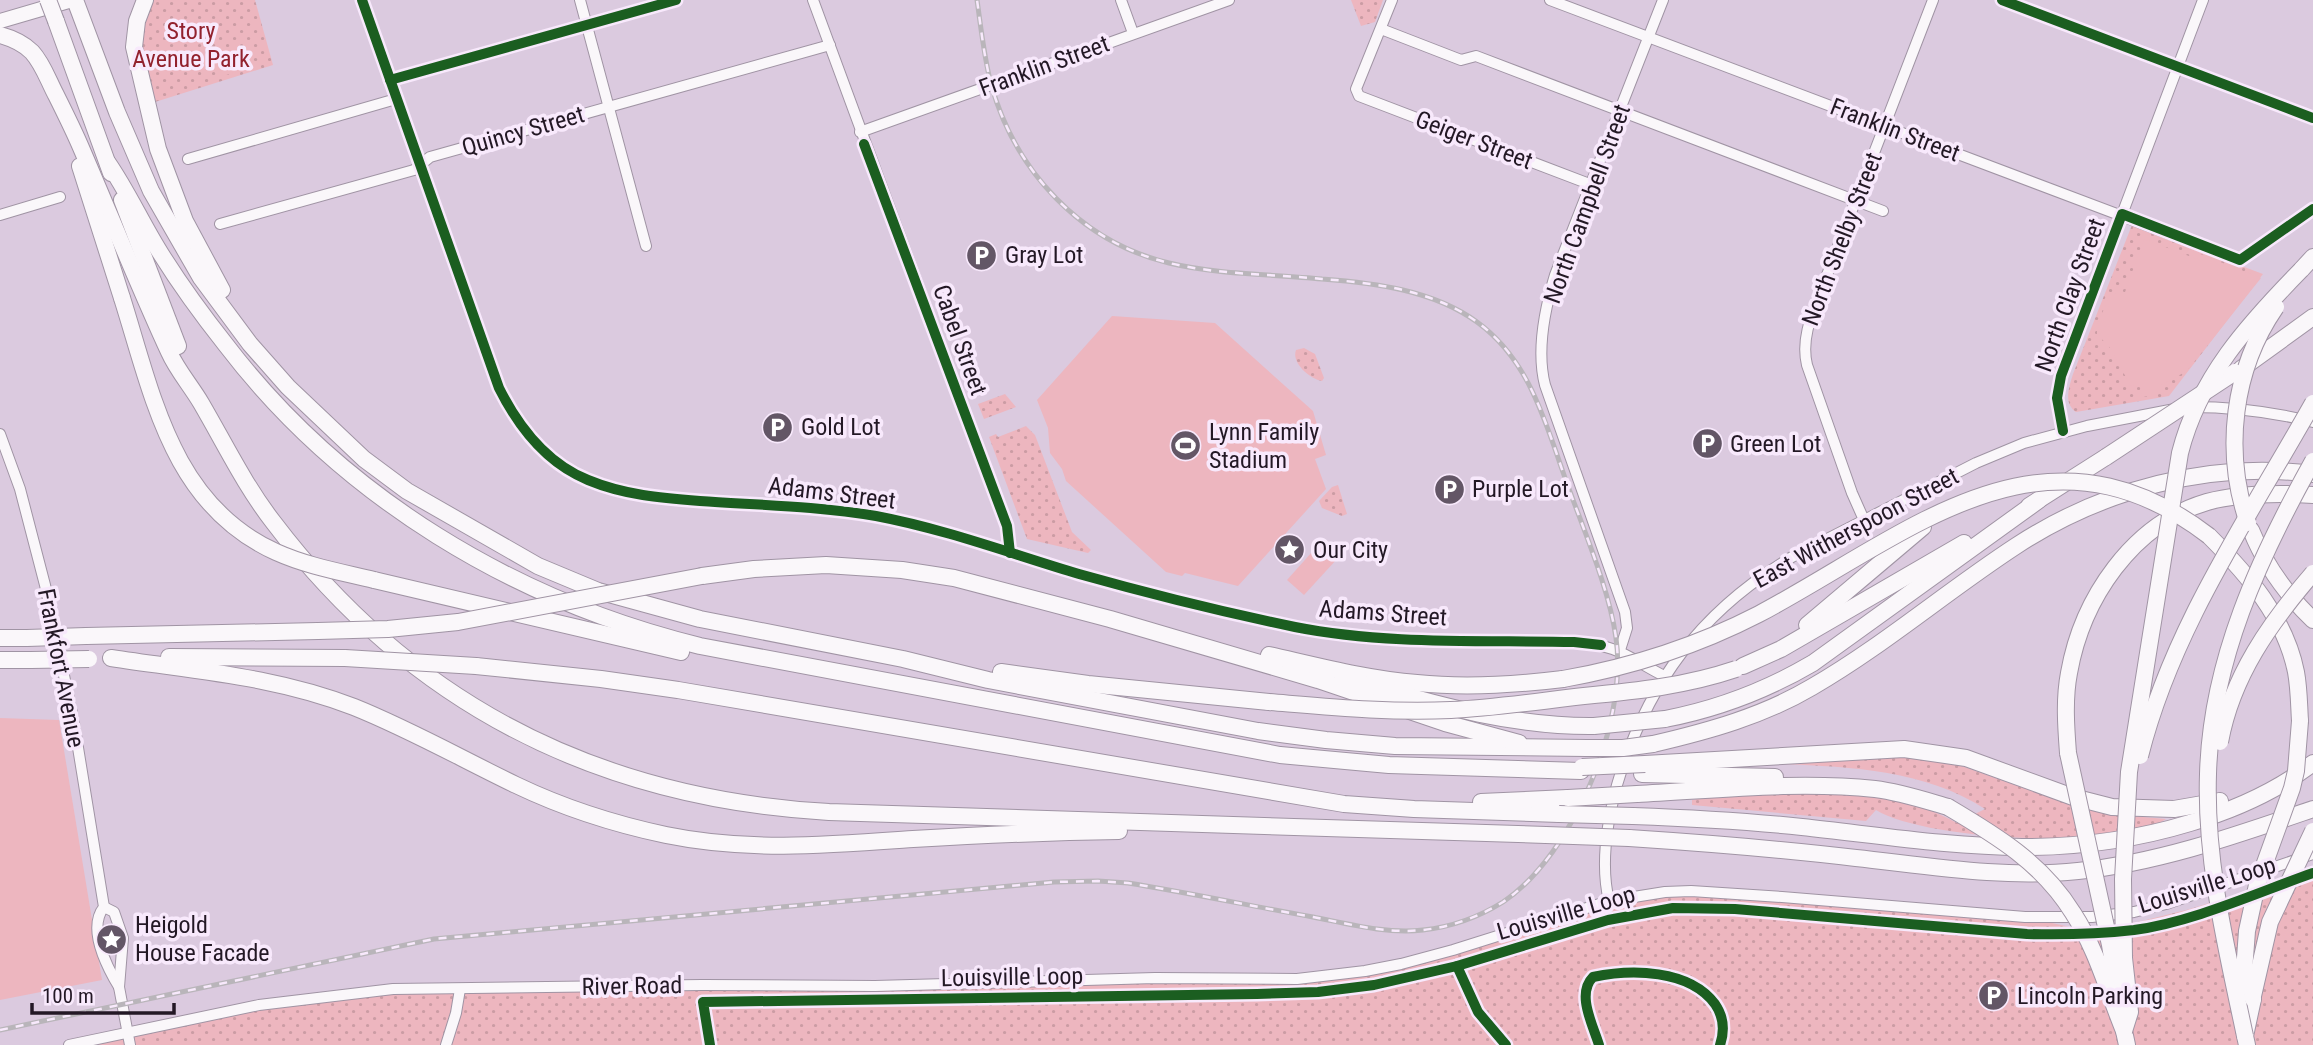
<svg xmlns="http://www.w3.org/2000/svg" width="2313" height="1045" viewBox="0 0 2313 1045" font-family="'Roboto Condensed',sans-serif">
	<defs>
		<pattern id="grass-dots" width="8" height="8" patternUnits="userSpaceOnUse" patternTransform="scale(1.75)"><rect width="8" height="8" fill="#edb6bf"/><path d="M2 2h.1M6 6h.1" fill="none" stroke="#cb9ca4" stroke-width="1.8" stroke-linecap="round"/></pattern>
	</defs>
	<rect width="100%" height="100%" fill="#dbcadf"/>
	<g fill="url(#grass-dots)">
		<polygon points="153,0 255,0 273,65 155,102 139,32 149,3"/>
		<polygon points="1351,0 1383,0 1375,22 1361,26"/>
		<path d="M2132,225L2263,274L2169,396L2076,412C2063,403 2069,387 2073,374Z"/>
		<path d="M1304,348L1315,354L1324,378L1322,381C1310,379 1291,363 1296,350Z"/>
		<polygon points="1005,394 1016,407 984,419 978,404"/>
		<polygon points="1026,426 1035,435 1072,532 1091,550 1088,553 1027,539 989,437 996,434 998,437"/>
		<polygon points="1338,485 1347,514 1342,516 1322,508 1319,501 1332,487"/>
		<path d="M1894,757L1919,758L1959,765L2066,803L2095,810L2121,815L2166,819C2119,851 1924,840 1876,810L1866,821L1692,805V800L1702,798C1792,793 1875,778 1957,823L1985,809C1925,770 1852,767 1783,764Z"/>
		<polygon points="2313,871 2313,1045 77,1045 259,1005 393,989 1297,979 1365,971 1609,901 1691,891 2025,917 2088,931 2142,921 2190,909"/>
	</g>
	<g fill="#edb6bf">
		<polygon points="246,47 252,67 223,76 217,55"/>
		<polygon points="2144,239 2197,259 2200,254 2261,278 2187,371 2159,386 2156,395 2142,397 2140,387 2130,385 2111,349 2097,334 2097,325 2111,292 2124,295"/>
		<polygon points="1112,316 1215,323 1313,411 1326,455 1315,459 1326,489 1238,586 1185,573 1182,576 1166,572 1066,481 1062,469 1050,453 1048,428 1037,400"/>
		<polygon points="1320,543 1337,559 1304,595 1287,580"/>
		<polygon points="0,718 59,720 102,980 0,1000"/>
	</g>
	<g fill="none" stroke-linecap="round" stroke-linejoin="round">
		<defs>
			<g id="minor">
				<path d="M362,0L499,388C519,428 546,463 588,480C624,495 661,498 700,501C758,505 818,506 876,516C945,529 1012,554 1079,574C1150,594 1223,612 1295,627C1386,645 1482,640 1574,642C1619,645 1627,657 1664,676"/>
				<polyline points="580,0 646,246"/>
				<polyline points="813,0 1007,526 1010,553"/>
				<polyline points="1121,0 1133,33"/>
				<polyline points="1392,0 1356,89 1359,96 1592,185"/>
				<polyline points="1550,0 2236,259 2244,258 2313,209"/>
				<polyline points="2002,0 2313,118"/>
				<polyline points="1381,29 1461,60 1476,56 1883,211"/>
				<polyline points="390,80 676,0"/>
				<polyline points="860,132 1229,0"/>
				<polyline points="188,159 396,99"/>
				<polyline points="0,215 60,197"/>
				<polyline points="220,224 414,170 430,157 830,45"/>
				<path d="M2191,407C2233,407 2273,412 2313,422"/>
				<polyline points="2063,431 2057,398 2061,376 2203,0"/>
				<path d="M0,434L20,489L45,585L74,723L104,907C87,928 107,967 119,987"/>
				<path d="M1864,520L1852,493L1807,365C1801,340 1811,316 1820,293L1933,0"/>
				<path d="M1620,650L1627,628L1625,612L1545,385C1536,350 1545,308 1555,275L1663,0"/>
				<path d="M1609,901C1600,864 1607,822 1617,785C1647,683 1701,611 1792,557L1976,463L2024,443L2087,426L2175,409"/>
				<polyline points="104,907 114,912 123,938 119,987 130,1045"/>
				<polyline points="69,1045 259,1005 393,989 702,985 875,986 1155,978 1297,979 1365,971 1401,964 1453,950 1609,901 1665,892 1691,891 1782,897 2025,917 2092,917 2134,912 2166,904 2313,854"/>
				<polyline points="446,1045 456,1013 460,989"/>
			</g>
			<polyline id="major" points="0,21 72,0"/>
			<g id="highway">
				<polyline points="75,0 117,112 151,191 201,278 250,344 288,387 364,459 407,491 538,566 598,591 700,619 903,659 988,680 1258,731 1326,740 1395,746 1587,748"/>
				<polyline points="145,0 137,21 134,47 158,149 185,221 222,290"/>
				<polyline points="56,21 111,173"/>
				<path d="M0,35C11,38 24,44 32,52C43,64 48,80 56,95C65,113 74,131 82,150C111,217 138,285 169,352C177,370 191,386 201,403C225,444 245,486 274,523C413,706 601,799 829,812L1546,835"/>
				<path d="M108,163C128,192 142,224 161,254C181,286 203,316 226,345C342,497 515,601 700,646L1280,755L1389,765L1581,771"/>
				<polyline points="80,166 122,298"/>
				<polyline points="122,200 178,346"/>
				<polyline points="2301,270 2313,257"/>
				<polyline points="2241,369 2313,317"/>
				<polyline points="2029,506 2106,457"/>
				<path d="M2251,530C2265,565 2286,594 2313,620"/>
				<path d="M2209,536C2247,574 2285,617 2296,672C2299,688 2299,705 2300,721"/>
				<polyline points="702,576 754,569 826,565 902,570 954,578 1110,619 1318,680 1445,723 1519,743"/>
				<polyline points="374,580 681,652"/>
				<polyline points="1807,625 1923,527"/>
				<polyline points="86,636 318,631"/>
				<polyline points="0,638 27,638"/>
				<path d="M1269,655C1318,666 1367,679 1417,683C1466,688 1514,685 1563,679"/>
				<polyline points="169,657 345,658"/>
				<path d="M111,658C195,671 274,676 354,707C409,729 462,759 516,785C564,808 614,824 666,835C748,852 830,845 913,839C982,835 1050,832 1119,831"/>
				<polyline points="0,660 31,660"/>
				<polyline points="476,666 601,679 678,690 1344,804 1414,809 1559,814"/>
				<polyline points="1743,666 1781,649 1964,543"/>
				<polyline points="1001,672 1088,684 1269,702"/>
				<path d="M1343,678C1425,701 1507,727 1594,726"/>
				<path d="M1665,719C1717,709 1767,690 1813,663L2039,500"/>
				<path d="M1653,744C1709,731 1763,716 1812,687C1883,646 1947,591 2016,546C2103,489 2210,461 2313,474"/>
				<path d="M2068,753C2066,727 2064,699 2069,673C2082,599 2132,524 2207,502C2240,493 2278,493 2313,495"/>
				<polyline points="1645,764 1904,749 1966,758 2073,797 2112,807 2174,809 2220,801"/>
				<polyline points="1642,774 1775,777"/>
				<path d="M1637,794C1716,790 1796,781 1875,789C1900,792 1924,800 1948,807"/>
				<polyline points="1481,802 1568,798"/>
				<path d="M1633,816C1689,818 1745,821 1802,827C1940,842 2052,865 2190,823C2234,810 2277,791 2313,763"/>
				<path d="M1629,838C1705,843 1780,849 1856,858C1929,866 2004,879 2078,871C2158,863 2237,835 2313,809"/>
				<polyline points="2124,1031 2127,1045"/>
				<polyline points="2247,1045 2245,1036 2253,999"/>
			</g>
		</defs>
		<use href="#minor" stroke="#a094a4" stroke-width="12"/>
		<use href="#major" stroke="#a094a4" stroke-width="16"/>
		<use href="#highway" stroke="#a094a4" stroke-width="18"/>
		<use href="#minor" stroke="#faf7fa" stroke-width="10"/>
		<use href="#major" stroke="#faf7fa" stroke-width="14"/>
		<use href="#highway" stroke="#faf7fa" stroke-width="16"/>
		<defs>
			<path id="rail" d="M0,1030L434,939L1054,882L1098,881L1128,883C1190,893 1251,906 1313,917C1349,924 1386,934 1423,930C1451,927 1479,917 1503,902C1574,854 1628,721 1616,638C1609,587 1581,524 1564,475C1544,418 1528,359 1477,322C1433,290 1375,283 1322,279C1272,274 1219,275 1169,263C1081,242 1015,171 991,84C984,57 981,28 977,0"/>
		</defs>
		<use href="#rail" stroke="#b9b5ba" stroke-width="5"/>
		<use href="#rail" stroke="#f8e9fc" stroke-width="2.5" stroke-dasharray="8" stroke-linecap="butt"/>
		<defs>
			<g id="highway-bridge">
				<polyline points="48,0 56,21"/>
				<path d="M122,298C153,396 172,505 276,552C307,566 341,572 374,580"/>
				<polyline points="2106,457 2235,372"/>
				<path d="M2248,523C2223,451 2233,369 2276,307"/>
				<polyline points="318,631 388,629 458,622 702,576"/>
				<polyline points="27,638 86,636"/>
				<polyline points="345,658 476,666"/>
				<polyline points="31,660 89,659"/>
				<path d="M1563,679C1631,667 1697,646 1759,614C1908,535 2042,408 2209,536"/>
				<path d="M1269,702C1330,707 1390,713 1451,710C1495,708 1540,701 1584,696C1636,691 1686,686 1736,669"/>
				<polyline points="1594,726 1665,719"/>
				<path d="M2220,742C2232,676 2270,623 2313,573"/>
				<polyline points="1587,748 1623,748 1653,744"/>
				<polyline points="2068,753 2110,945 2118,994"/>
				<path d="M2140,756C2172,628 2249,517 2313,403"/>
				<polyline points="1582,767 1645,764"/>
				<polyline points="1568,798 1637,794"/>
				<path d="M1948,807C1997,836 2042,863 2073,913C2096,948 2108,992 2124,1031"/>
				<polyline points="1559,814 1633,816"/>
				<polyline points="1546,835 1629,838"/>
				<polyline points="2253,996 2270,922 2313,831"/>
				<polyline points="2253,999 2244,971 2247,931 2257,885 2292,788 2296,771 2300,721"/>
				<path d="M2124,1031L2130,1012L2124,958L2123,879L2129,772L2180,453C2199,378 2248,324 2301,270"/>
				<path d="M2245,1036C2227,950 2205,863 2208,774C2211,661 2259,558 2313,461"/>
			</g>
		</defs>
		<use href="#highway-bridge" stroke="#a094a4" stroke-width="18" stroke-linecap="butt"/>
		<use href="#highway-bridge" stroke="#faf7fa" stroke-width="16"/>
		<defs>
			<g id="cycleway">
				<path d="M362,0L499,388C519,428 546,463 588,480C624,495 661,498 700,501C758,505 818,506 876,516C945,529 1012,554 1079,574C1150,594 1223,612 1295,627C1386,645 1482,640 1574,642L1601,645"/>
				<polyline points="2002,0 2313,118"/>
				<polyline points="390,80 676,0"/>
				<polyline points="864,144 1007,526 1010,553"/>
				<polyline points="2063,431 2057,398 2061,376 2122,214 2240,260 2313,209"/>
				<polyline points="1457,966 1478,1012 1506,1045"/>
				<path d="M710,1045L703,1002L1257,994L1318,992L1374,985L1457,966L1608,920L1673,908L1735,909L2027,934C2063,935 2098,934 2134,930C2193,922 2256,893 2313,873"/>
				<path d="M1599,1045C1593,1025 1576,994 1593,977C1631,969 1689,969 1715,1004C1724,1017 1725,1030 1720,1045"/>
			</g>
		</defs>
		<use href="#cycleway" stroke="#f8e9fc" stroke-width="15"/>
		<use href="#cycleway" stroke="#1b5e20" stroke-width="10"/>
	</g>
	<defs>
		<symbol id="parking-disc" viewBox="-11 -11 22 22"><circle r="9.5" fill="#635666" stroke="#f8e9fc"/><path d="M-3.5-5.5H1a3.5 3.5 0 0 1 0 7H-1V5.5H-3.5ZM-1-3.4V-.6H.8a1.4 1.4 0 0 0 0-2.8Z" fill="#fff"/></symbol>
		<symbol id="stadium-disc" viewBox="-11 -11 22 22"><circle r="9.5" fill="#635666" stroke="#f8e9fc"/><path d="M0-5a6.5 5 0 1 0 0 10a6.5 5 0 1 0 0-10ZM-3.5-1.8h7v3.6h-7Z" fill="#fff"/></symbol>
		<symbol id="sight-disc" viewBox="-11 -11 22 22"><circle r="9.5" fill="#635666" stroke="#f8e9fc"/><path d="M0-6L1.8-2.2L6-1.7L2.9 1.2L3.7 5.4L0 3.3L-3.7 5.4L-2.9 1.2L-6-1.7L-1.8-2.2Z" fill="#fff"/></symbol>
	</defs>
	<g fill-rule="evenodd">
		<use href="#parking-disc" x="964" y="238" width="35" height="35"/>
		<use href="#parking-disc" x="760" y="410" width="35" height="35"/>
		<use href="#parking-disc" x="1690" y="426" width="35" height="35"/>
		<use href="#stadium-disc" x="1168" y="428" width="35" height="35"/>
		<use href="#parking-disc" x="1432" y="472" width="35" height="35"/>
		<use href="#sight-disc" x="1272" y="532" width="35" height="35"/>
		<use href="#sight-disc" x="94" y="922" width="35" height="35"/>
		<use href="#parking-disc" x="1976" y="978" width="35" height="35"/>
	</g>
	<g text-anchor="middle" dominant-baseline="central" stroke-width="7" stroke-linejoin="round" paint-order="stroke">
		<g font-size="24" fill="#92212d" stroke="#f8e9fc">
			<text x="191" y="31">Story<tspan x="191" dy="28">Avenue Park</tspan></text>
		</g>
		<g font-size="24" fill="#231825" stroke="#f8e9fc">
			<text transform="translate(1044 66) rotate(-20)">Franklin Street</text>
			<text transform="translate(1895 130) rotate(21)">Franklin Street</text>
			<text transform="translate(523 131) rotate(-16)">Quincy Street</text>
			<text transform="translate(1474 140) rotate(21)">Geiger Street</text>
			<text transform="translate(1587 204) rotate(-70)">North Campbell Street</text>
			<text transform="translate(1842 239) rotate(-69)">North Shelby Street</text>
			<text transform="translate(2070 295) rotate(-70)">North Clay Street</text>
			<text transform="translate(960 340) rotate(70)">Cabel Street</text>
			<text transform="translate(832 493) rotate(7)">Adams Street</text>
			<text transform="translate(1856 528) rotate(-28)">East Witherspoon Street</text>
			<text transform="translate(1383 613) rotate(4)">Adams Street</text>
			<text transform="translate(61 668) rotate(79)">Frankfort Avenue</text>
			<text transform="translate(2207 885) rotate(-17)">Louisville Loop</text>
			<text transform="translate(1566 913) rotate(-16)">Louisville Loop</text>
			<text transform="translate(1012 977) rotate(-1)">Louisville Loop</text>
			<text transform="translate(632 986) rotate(-1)">River Road</text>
		</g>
		<g font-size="24" fill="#231825" stroke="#f8e9fc" text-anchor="start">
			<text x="1005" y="255">Gray Lot</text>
			<text x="801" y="427">Gold Lot</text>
			<text x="1209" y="432">Lynn Family<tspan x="1209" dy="28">Stadium</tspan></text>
			<text x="1730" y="444">Green Lot</text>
			<text x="1472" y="489">Purple Lot</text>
			<text x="1313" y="550">Our City</text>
			<text x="135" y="925">Heigold<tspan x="135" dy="28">House Facade</tspan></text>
			<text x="2017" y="996">Lincoln Parking</text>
		</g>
	</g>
	<path d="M32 1003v10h142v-10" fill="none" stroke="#231825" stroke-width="3.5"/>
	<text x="42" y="1003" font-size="21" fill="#231825" stroke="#f8e9fc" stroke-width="5" paint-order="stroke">100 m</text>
</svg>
